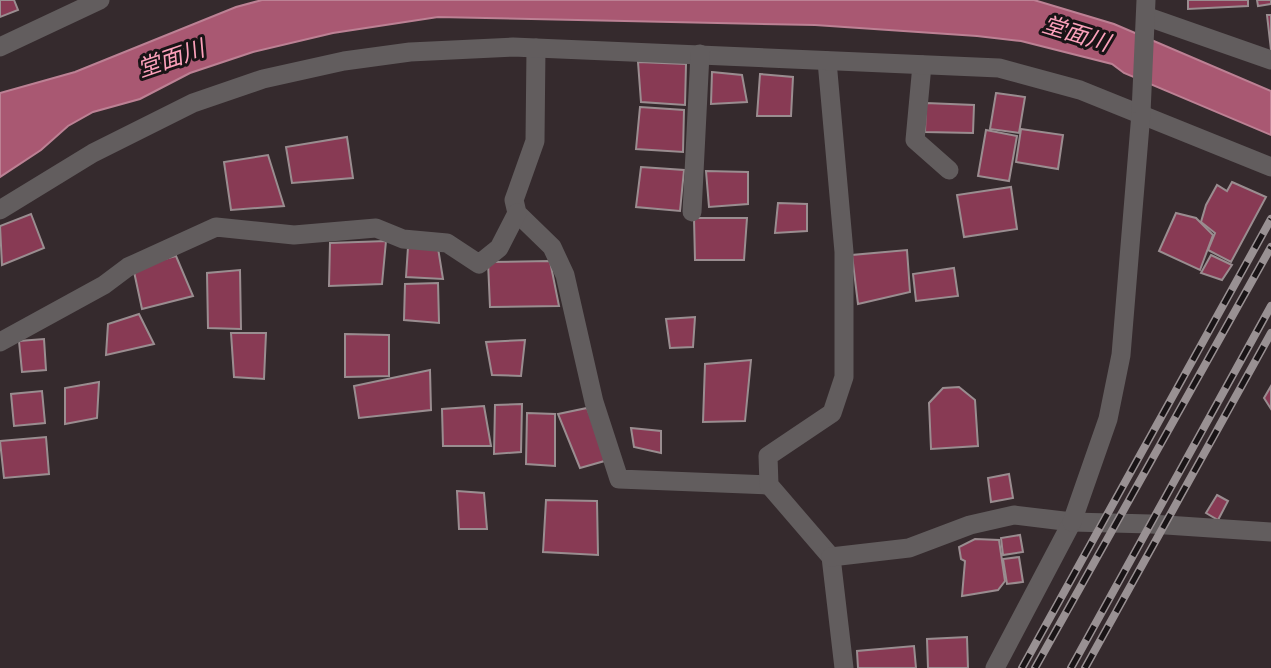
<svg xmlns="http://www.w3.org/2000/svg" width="1271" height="668" viewBox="0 0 1271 668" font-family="'Roboto Serif','Noto Sans JP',serif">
	<rect width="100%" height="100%" fill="#352a2d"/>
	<polygon fill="#a95872" stroke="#bc8194" stroke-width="2" points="262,0 1034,0 1114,24 1271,91 1271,135 1124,73 1112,64 1021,41 977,36 815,25 438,17 333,33 253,52 190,73 140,99 93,112 68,126 41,150 0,177 0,93 75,72 236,7"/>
	<g fill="#883a54" stroke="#9a8d90" stroke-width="2">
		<polygon points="0,0 14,0 18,10 0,17"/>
		<polygon points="1188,0 1248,0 1248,6 1188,9"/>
		<polygon points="1257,0 1271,0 1271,4 1258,6"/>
		<polygon points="1267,15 1271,15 1271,50"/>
		<polygon points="638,62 686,64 685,105 641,102"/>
		<polygon points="712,72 742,75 747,102 711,104"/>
		<polygon points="760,74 793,77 791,116 757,116"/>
		<polygon points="996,93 1025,97 1019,133 990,129"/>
		<polygon points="926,103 974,105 973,133 925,132"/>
		<polygon points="640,107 684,110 683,152 636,149"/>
		<polygon points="1021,129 1063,135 1058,169 1016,162"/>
		<polygon points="986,130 1017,136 1009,181 978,176"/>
		<polygon points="347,137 353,178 292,183 286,147"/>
		<polygon points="268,155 284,206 231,210 224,162"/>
		<polygon points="641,167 684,170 680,211 636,207"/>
		<polygon points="706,171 748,172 748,204 709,207"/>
		<polygon points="1232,182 1266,197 1231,262 1208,250 1215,233 1201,222 1206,205 1217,185 1227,191"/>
		<polygon points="1011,187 1017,229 964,237 957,195"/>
		<polygon points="778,203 807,204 807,231 775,233"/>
		<polygon points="1176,213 1196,218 1213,235 1200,270 1159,251"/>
		<polygon points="31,214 44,248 2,265 0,226"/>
		<polygon points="694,218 747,218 744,260 695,260"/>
		<polygon points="386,241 382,284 329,286 330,243"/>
		<polygon points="408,247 438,248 443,279 406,277"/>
		<polygon points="907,250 910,292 858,304 852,255"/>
		<polygon points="1211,255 1232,265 1222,280 1201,273"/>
		<polygon points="176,256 193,296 142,309 133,267"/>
		<polygon points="550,261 559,306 490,307 488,262"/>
		<polygon points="954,268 958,296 916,301 913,274"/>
		<polygon points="240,270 241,329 208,328 207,273"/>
		<polygon points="438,283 439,323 404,320 405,284"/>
		<polygon points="139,314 154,344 106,355 108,324"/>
		<polygon points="695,317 693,347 670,348 666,319"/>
		<polygon points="231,333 266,333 264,379 234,377"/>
		<polygon points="345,334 389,335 389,376 345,377"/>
		<polygon points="44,339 46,370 22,372 19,341"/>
		<polygon points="525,340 521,376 492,375 486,342"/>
		<polygon points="751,360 745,421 703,422 705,364"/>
		<polygon points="430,370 431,410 359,418 354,386"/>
		<polygon points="99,382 97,418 65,424 65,388"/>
		<polygon points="1271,386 1271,409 1264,398"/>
		<polygon points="959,387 975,400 978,446 931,449 929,403 943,388"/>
		<polygon points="42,391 45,423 14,426 11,394"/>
		<polygon points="522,404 521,452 494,454 495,405"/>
		<polygon points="484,406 491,446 443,446 442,409"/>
		<polygon points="587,408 608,460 580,468 558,414"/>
		<polygon points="527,413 555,414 555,466 526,464"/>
		<polygon points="631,428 661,431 661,453 634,447"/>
		<polygon points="46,437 49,474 4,478 0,441"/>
		<polygon points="1009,474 1013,498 991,502 988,478"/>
		<polygon points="457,491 484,493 487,529 459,529"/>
		<polygon points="1217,495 1228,501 1218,520 1206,513"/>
		<polygon points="546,500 597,501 598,555 543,552"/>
		<polygon points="1020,535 1023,552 1003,555 1001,538"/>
		<polygon points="975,539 999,540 1005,581 998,590 962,596 965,561 961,559 959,547"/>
		<polygon points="1019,557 1023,582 1007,584 1003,559"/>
		<polygon points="967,637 968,668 928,668 927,639"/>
		<polygon points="914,646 916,668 858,668 857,651"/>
	</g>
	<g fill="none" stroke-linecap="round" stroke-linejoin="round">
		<g stroke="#625d5e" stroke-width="19">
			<polyline points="1148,17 1271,60"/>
			<polyline points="0,47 100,0"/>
			<polyline points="536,48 535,141 514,200 517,213 552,247 565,275 594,402 619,479 769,485"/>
			<polyline points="827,61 844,252 844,377 832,413 768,456 769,485 831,557 844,668"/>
			<polyline points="922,65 915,140 949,170"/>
			<polyline points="0,210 93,153 193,103 263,79 344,61 410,52 513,47 999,68 1080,90 1271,167"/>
			<polyline points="692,212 700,54"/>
			<polyline points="0,342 104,285 128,267 216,227 294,235 376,228 403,239 447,243 479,264 499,248 517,213"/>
			<polyline points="831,557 909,548 970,525 1014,515 1072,522 1151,524 1271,532"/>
			<polyline points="995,668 1072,522"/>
		</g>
		<polyline stroke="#625d5e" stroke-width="19" points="1072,522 1108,419 1121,355 1141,113 1146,0"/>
		<defs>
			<g id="rail">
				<polyline points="1022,668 1271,219"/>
				<polyline points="1035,668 1271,247"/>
				<polyline points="1071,668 1271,306"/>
				<polyline points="1085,668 1271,333"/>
			</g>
		</defs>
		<use href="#rail" stroke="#999193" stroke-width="8"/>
		<use href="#rail" stroke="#191416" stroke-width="5" stroke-dasharray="16" stroke-linecap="butt"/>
	</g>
	<g text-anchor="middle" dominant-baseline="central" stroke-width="6" stroke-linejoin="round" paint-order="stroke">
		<g font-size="23" font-style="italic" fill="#fca1bb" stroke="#191416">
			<text transform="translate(1076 34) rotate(17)">堂面川</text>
			<text transform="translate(171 59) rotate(-19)">堂面川</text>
		</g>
	</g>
</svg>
